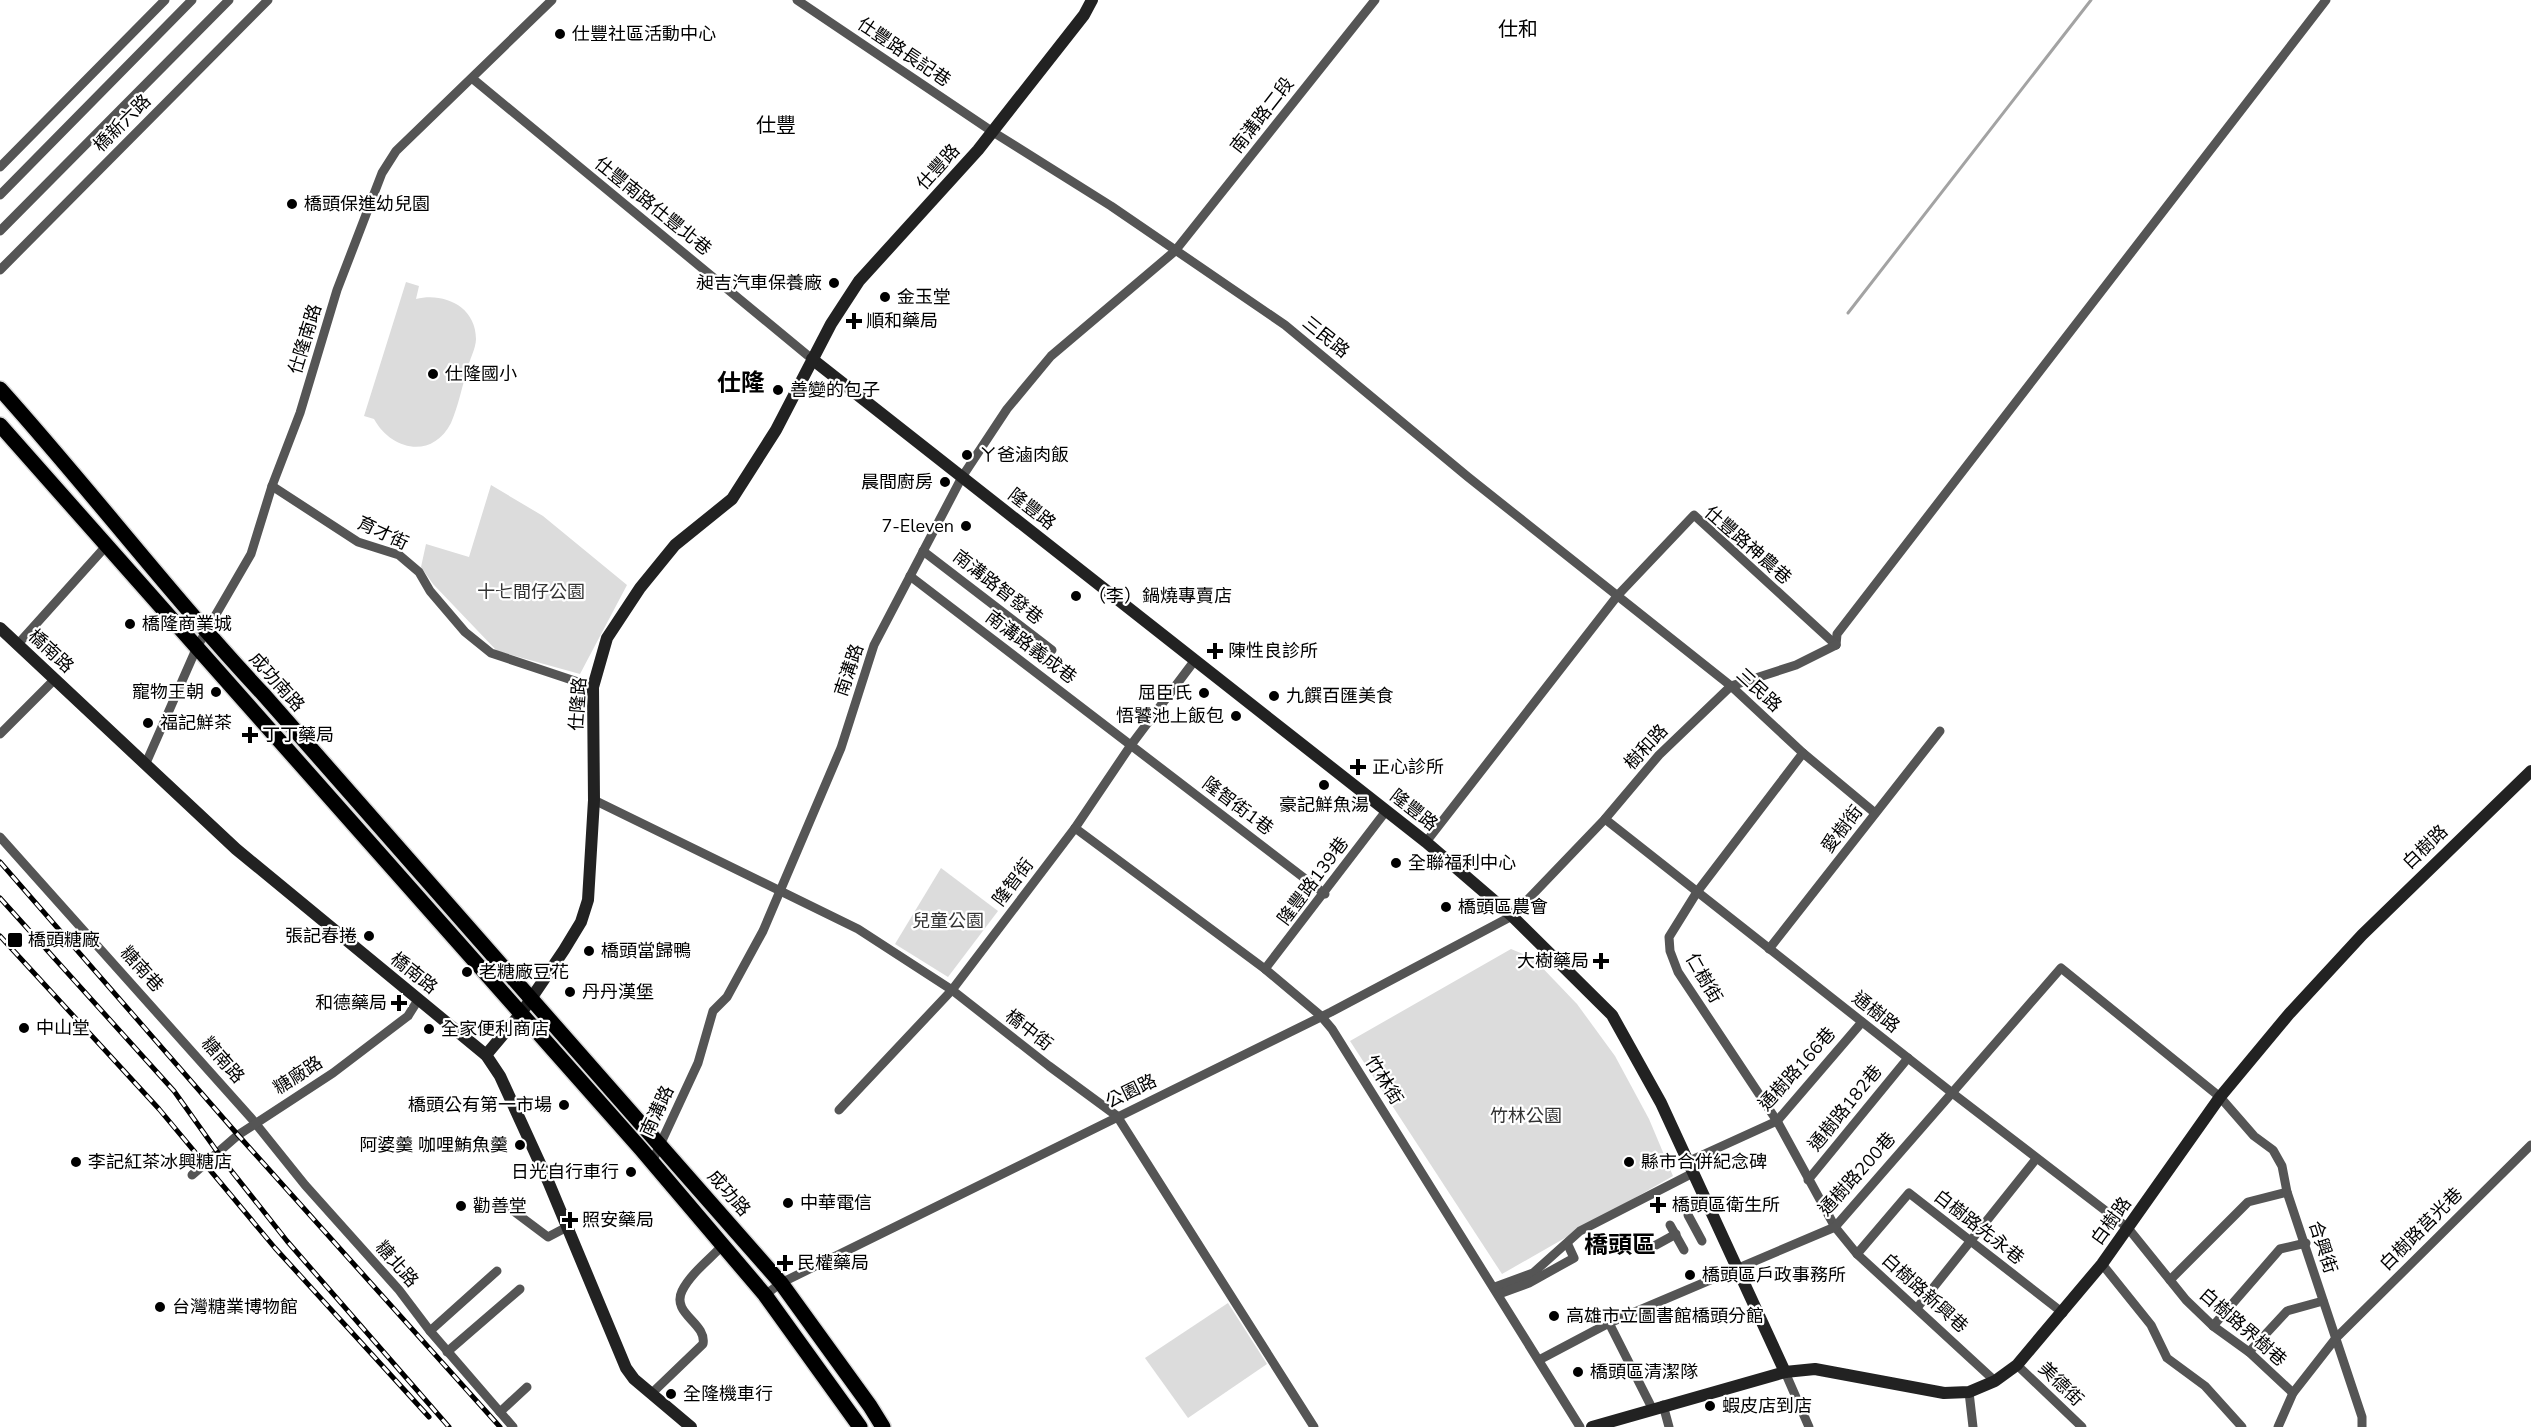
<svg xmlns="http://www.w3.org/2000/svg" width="2531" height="1427" viewBox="0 0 2531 1427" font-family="'Nunito Sans','Noto Sans TC',sans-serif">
	<rect width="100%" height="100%" fill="#fff"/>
	<g fill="#dcdcdc">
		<path d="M406,282L419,286L416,299C443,292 476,306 476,339C476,348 469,361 467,370C462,387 458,407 451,423C432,460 391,450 374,419L364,416Z"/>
		<polygon points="491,485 543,516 627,585 580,674 497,651 433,584 421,567 426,544 469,557"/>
		<polygon points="941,868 998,911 948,977 895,944"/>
		<polygon points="1511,949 1533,958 1577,1004 1615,1056 1649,1119 1673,1176 1502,1274 1350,1041"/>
		<polygon points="1228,1303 1267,1364 1188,1418 1145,1358"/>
	</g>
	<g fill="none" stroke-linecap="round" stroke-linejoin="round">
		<polyline stroke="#a3a3a3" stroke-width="3" points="1848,313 2091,0"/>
		<defs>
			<g id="primary">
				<path d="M0,389C90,489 172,597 264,695L781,1283L870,1406L883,1427"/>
				<polyline points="0,425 641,1149 765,1295 860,1427"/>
			</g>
		</defs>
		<use href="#primary" stroke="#dbdbdb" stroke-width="18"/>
		<g stroke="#555" stroke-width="9">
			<polyline points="797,0 993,132 1111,206 1285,325 1468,477 1731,686 1803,753 1875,813"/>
			<polyline points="473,79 812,359"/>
			<polyline points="0,167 165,0"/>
			<polyline points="0,195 192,0"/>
			<polyline points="0,231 229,0"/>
			<polyline points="0,270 268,0"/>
			<polyline points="272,486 358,542 399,555 419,572 430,591 465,632 491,653 593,687"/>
			<polyline points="923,551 1052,650"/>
			<polyline points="910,576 1325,894"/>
			<polyline points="18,644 107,545"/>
			<polyline points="1836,645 1837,634 2326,0"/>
			<polyline points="0,734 55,679"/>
			<polyline points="1803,753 1697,892 1669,937 1670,951 1678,972 1777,1121 1835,1227 1857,1254 1995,1381"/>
			<polyline points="146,763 197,647 251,554 272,486 300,413 337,290 382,173 396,151 552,0"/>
			<polyline points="594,800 858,929 952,990 1049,1066 1117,1116 1314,1427"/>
			<polyline points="1605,819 1951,1092 2128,1228 2186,1300 2213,1326 2249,1352 2293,1393"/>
			<polyline points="1075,828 1265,969 1321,1016 1332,1029 1580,1427"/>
			<polyline points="0,837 252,1119 305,1185 399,1290 430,1331 513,1427"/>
			<polyline points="1426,842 1618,595 1694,515 1836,645"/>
			<polyline points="1769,949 1940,731"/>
			<polyline points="1265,969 1386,811"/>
			<polyline points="839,1110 952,990 1075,828 1131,745 1195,660"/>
			<polyline points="652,1162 698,1063 713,1011 727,997 763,931 841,748 874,645 962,477 1007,409 1051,356 1175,251 1375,0"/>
			<polyline points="1687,1162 1777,1121 1862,1022"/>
			<polyline points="192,1175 238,1135 333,1073 408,1016 418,1000"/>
			<polyline points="1808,1180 1908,1058"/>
			<polyline points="508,1207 548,1237 567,1227"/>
			<polyline points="1688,1215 1702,1241"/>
			<polyline points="1670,1225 1684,1250"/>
			<polyline points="1656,1245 1676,1234"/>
			<polyline points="1857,1254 1909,1193 2063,1313"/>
			<polyline points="2102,1264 2151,1325 2167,1358 2205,1386 2242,1427"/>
			<polyline points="2170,1280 2248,1202 2287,1192"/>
			<polyline points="1495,1287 1533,1273 1580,1231 1693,1173"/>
			<polyline points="1499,1294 1529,1283 1574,1258 1568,1245"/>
			<polyline points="765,1295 781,1283 1331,1012 1512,916 1605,819 1659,755 1731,686 1796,665 1836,645"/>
			<polyline points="1917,1308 2036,1159"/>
			<polyline points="1609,1323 1652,1408"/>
			<polyline points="2213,1326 2280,1249 2306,1243"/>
			<polyline points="430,1331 497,1271"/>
			<polyline points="447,1352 520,1289"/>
			<polyline points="2249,1352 2287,1311 2323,1301"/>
			<polyline points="1539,1360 1609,1323 1835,1227 2061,968 2220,1097 2254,1136 2273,1150 2282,1166 2287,1192 2362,1417 2362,1427"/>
			<polyline points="2017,1365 2082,1427"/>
			<polyline points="1785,1372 1809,1427"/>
			<polyline points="1969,1392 1973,1427"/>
			<path d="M652,1393L703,1344C707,1323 671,1314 682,1291C690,1274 711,1258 723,1245"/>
			<polyline points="1663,1405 1669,1427"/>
			<polyline points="500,1412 527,1387"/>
			<polyline points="2278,1427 2293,1393 2336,1338 2531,1145"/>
		</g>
		<g stroke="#222" stroke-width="12">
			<polyline points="812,359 1426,842 1512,916 1612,1015 1661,1103 1785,1372"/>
			<polyline points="0,628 236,849 486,1055 500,1076 548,1181 626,1368 634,1379 691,1427"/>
			<polyline points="486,1055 522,1012 564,950 581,922 588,900 594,800 593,687 607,638 640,588 675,545 732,499 776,430 831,324 859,281 978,150 1084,15 1092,0"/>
			<polyline points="1592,1427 1785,1372 1815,1369 1944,1393 1969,1392 1995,1381 2017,1365 2102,1264 2220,1097 2289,1014 2362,935 2531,771"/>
		</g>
		<use href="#primary" stroke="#000" stroke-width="15"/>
		<defs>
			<g id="rail">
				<polyline points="0,862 238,1135 500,1427"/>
				<polyline points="0,898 174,1091 226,1164 287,1241 449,1427"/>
				<polyline points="0,936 159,1109 275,1248 429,1417"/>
			</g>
		</defs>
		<use href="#rail" stroke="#000" stroke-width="5"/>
		<use href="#rail" stroke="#fff" stroke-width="3" stroke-dasharray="9" stroke-linecap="butt"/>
	</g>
	<g fill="#000" stroke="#fff" stroke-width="2">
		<circle cx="560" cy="34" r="6"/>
		<circle cx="292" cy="204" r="6"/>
		<circle cx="834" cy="283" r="6"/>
		<circle cx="885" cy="297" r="6"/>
		<path d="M851 312h6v6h6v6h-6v6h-6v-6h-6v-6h6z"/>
		<circle cx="433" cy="374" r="6"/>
		<circle cx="778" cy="390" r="6"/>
		<circle cx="967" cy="455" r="6"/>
		<circle cx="945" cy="482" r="6"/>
		<circle cx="966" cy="526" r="6"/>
		<circle cx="1076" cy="596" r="6"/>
		<circle cx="130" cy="624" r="6"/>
		<path d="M1212 642h6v6h6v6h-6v6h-6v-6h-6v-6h6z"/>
		<circle cx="216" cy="692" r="6"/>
		<circle cx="1204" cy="693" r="6"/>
		<circle cx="1274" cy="696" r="6"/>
		<circle cx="1236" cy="716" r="6"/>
		<circle cx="148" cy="723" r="6"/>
		<path d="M247 726h6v6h6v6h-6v6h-6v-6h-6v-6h6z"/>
		<path d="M1355 758h6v6h6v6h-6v6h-6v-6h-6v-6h6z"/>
		<circle cx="1324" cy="785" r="6"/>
		<circle cx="1396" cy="863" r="6"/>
		<circle cx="1446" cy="907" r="6"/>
		<circle cx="369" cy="936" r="6"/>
		<rect x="7" y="932" width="16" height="16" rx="3"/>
		<circle cx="589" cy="951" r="6"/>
		<path d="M1598 952h6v6h6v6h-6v6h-6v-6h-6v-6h6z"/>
		<circle cx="467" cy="972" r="6"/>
		<circle cx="570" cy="992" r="6"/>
		<path d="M396 994h6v6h6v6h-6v6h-6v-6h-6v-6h6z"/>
		<circle cx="24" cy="1028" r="6"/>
		<circle cx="429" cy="1029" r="6"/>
		<circle cx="564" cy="1105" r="6"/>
		<circle cx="520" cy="1145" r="6"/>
		<circle cx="76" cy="1162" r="6"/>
		<circle cx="1629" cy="1162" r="6"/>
		<circle cx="631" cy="1172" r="6"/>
		<circle cx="788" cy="1203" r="6"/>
		<path d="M1655 1196h6v6h6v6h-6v6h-6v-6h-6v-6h6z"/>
		<circle cx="461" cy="1206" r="6"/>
		<path d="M567 1211h6v6h6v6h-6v6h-6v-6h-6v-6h6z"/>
		<path d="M782 1254h6v6h6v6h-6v6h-6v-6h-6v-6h6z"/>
		<circle cx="1690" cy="1275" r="6"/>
		<circle cx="160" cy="1307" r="6"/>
		<circle cx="1554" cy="1316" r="6"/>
		<circle cx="1578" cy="1372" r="6"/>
		<circle cx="671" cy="1394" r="6"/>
		<circle cx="1710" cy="1406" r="6"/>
	</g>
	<g text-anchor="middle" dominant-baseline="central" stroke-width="4.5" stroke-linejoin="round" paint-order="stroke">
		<g font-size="18" fill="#000" stroke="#fff" text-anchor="start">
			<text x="572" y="34">仕豐社區活動中心</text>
			<text x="304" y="204">橋頭保進幼兒園</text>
			<text x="822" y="283" text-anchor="end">昶吉汽車保養廠</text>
			<text x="897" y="297">金玉堂</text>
			<text x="866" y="321">順和藥局</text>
			<text x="445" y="374">仕隆國小</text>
			<text x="790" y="390">善變的包子</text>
			<text x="979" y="455">ㄚ爸滷肉飯</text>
			<text x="933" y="482" text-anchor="end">晨間廚房</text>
			<text x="954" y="526" text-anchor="end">7-Eleven</text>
			<text x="1088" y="596">（李）鍋燒專賣店</text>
			<text x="142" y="624">橋隆商業城</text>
			<text x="1228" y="651">陳性良診所</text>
			<text x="204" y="692" text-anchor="end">寵物王朝</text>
			<text x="1192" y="693" text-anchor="end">屈臣氏</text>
			<text x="1286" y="696">九饌百匯美食</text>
			<text x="1224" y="716" text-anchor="end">悟饕池上飯包</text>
			<text x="160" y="723">福記鮮茶</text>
			<text x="262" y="735">丁丁藥局</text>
			<text x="1372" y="767">正心診所</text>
			<text x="1324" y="805" text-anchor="middle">豪記鮮魚湯</text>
			<text x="1408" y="863">全聯福利中心</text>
			<text x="1458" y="907">橋頭區農會</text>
			<text x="357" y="936" text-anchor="end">張記春捲</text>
			<text x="28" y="940">橋頭糖廠</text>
			<text x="601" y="951">橋頭當歸鴨</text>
			<text x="1589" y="961" text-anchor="end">大樹藥局</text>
			<text x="479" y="972">老糖廠豆花</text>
			<text x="582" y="992">丹丹漢堡</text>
			<text x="387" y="1003" text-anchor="end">和德藥局</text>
			<text x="36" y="1028">中山堂</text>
			<text x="441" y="1029">全家便利商店</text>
			<text x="552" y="1105" text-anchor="end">橋頭公有第一市場</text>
			<text x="508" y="1145" text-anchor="end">阿婆羹 咖哩鮪魚羹</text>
			<text x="88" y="1162">李記紅茶冰興糖店</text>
			<text x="1641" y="1162">縣市合併紀念碑</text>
			<text x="619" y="1172" text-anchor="end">日光自行車行</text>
			<text x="800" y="1203">中華電信</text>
			<text x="1672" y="1205">橋頭區衛生所</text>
			<text x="473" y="1206">勸善堂</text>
			<text x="582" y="1220">照安藥局</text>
			<text x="797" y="1263">民權藥局</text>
			<text x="1702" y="1275">橋頭區戶政事務所</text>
			<text x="172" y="1307">台灣糖業博物館</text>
			<text x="1566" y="1316">高雄市立圖書館橋頭分館</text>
			<text x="1590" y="1372">橋頭區清潔隊</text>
			<text x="683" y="1394">全隆機車行</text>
			<text x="1722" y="1406">蝦皮店到店</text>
		</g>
		<g font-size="18" fill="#000" stroke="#fff">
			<text transform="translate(904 52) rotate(34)">仕豐路長記巷</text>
			<text transform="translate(1262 115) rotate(-52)">南溝路二段</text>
			<text transform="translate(122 123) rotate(-45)">橋新六路</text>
			<text transform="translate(938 167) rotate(-48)">仕豐路</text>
			<text transform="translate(653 206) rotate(39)">仕豐南路仕豐北巷</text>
			<text transform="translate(1326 337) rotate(39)">三民路</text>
			<text transform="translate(305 339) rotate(-73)">仕隆南路</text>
			<text transform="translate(1032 509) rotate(38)">隆豐路</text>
			<text transform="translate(383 533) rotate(25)">育才街</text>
			<text transform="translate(1748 545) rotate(41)">仕豐路神農巷</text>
			<text transform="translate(998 587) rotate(38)">南溝路智發巷</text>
			<text transform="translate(1031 647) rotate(37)">南溝路義成巷</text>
			<text transform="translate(51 651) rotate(43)">橋南路</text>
			<text transform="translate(849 670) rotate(-71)">南溝路</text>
			<text transform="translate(277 682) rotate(48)">成功南路</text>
			<text transform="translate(1759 690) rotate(43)">三民路</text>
			<text transform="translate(578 704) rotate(-86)">仕隆路</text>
			<text transform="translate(1646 747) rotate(-47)">樹和路</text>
			<text transform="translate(1238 806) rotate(37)">隆智街1巷</text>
			<text transform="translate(1414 810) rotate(38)">隆豐路</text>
			<text transform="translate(1842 829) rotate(-52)">愛樹街</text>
			<text transform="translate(2425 847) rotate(-44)">白樹路</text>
			<text transform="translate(1313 881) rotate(-53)">隆豐路139巷</text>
			<text transform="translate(1013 882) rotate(-53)">隆智街</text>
			<text transform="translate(142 969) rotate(48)">糖南巷</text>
			<text transform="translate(414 973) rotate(39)">橋南路</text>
			<text transform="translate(1704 978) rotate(60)">仁樹街</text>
			<text transform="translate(1876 1012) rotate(38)">通樹路</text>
			<text transform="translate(1029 1030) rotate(38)">橋中街</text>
			<text transform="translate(223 1060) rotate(49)">糖南路</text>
			<text transform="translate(1797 1069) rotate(-48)">通樹路166巷</text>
			<text transform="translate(298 1075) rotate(-33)">糖廠路</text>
			<text transform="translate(1384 1080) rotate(58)">竹林街</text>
			<text transform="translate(1131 1091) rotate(-26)">公園路</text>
			<text transform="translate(1845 1108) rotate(-51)">通樹路182巷</text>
			<text transform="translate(657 1111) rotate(-65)">南溝路</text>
			<text transform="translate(1857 1174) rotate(-48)">通樹路200巷</text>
			<text transform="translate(729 1193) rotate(49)">成功路</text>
			<text transform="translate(2111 1221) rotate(-54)">白樹路</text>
			<text transform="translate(1979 1227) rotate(38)">白樹路先永巷</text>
			<text transform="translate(2421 1229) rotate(-45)">白樹路莒光巷</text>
			<text transform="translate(2323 1247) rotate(72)">合興街</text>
			<text transform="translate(397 1264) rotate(49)">糖北路</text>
			<text transform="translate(1925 1293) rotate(42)">白樹路新興巷</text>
			<text transform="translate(2243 1327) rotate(41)">白樹路界樹巷</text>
			<text transform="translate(2061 1384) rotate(44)">美德街</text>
		</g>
		<g font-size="18" fill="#333" stroke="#fff">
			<text x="531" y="592">十七間仔公園</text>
			<text x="948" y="921">兒童公園</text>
			<text x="1526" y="1116">竹林公園</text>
		</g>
		<g font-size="20" fill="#000" stroke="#fff">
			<text x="1518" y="29">仕和</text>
			<text x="776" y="125">仕豐</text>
		</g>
		<g font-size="24" font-weight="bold" fill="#000" stroke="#fff">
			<text x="741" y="383">仕隆</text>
			<text x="1620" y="1245">橋頭區</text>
		</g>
	</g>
</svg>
